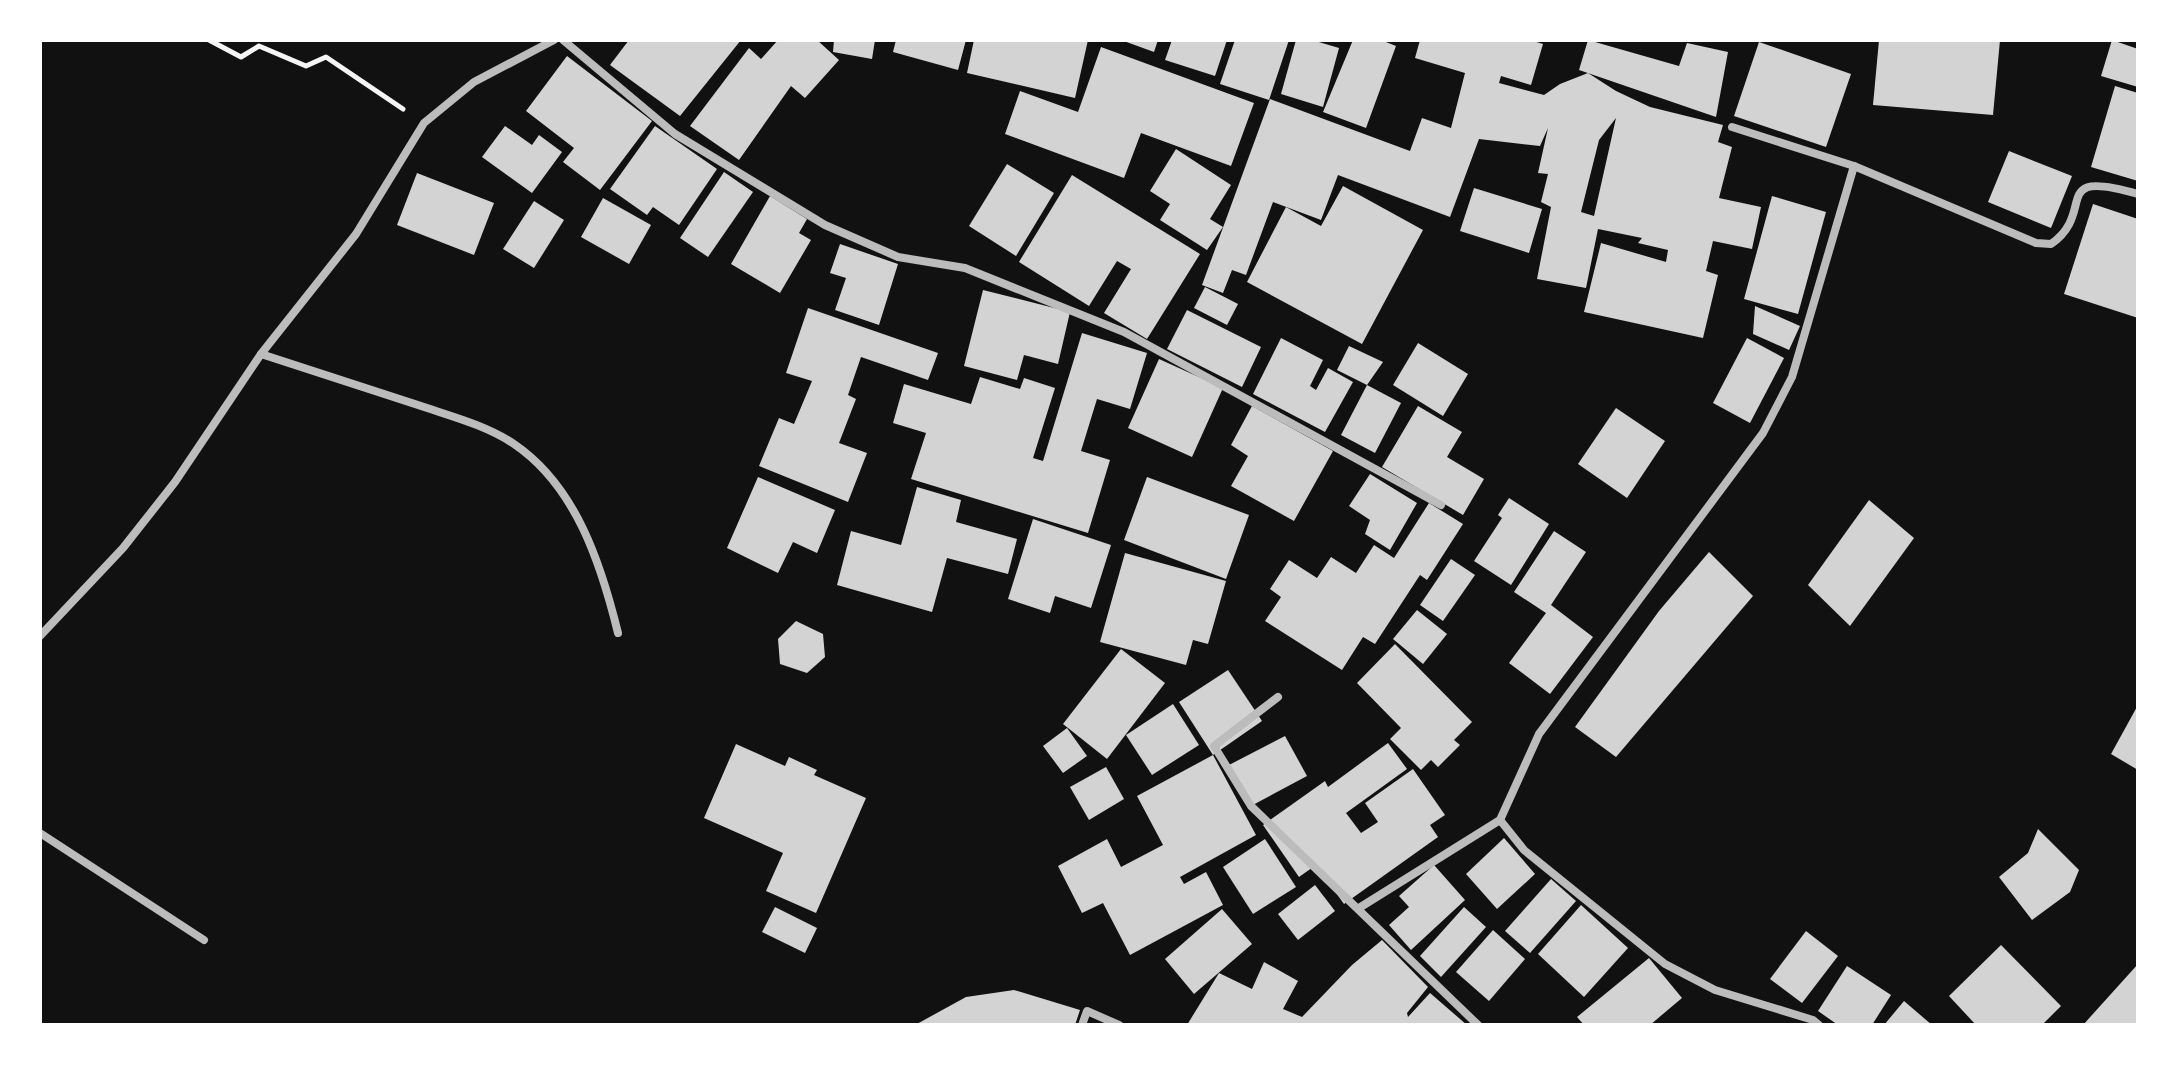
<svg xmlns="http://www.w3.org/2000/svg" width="2178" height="1065" viewBox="0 0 2178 1065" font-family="'Open Sans',sans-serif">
	<rect width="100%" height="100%" fill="#111"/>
	<g fill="#d3d3d3" fill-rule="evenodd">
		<polygon points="629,40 741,40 680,116 610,65"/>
		<polygon points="778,40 817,40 839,60 805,98 791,86 739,160 690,126 749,48 761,59"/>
		<polygon points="834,40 875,40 872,59 833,52"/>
		<polygon points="896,40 966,40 958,70 893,52"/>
		<polygon points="974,40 1088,40 1075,98 967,73"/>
		<polygon points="1121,40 1158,40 1154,52"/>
		<polygon points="1172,40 1227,40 1215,76 1165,60"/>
		<polygon points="1235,40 1289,40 1269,100 1220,84"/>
		<polygon points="1296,40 1312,40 1339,48 1323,107 1281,94"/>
		<polygon points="1353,40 1381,40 1396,46 1366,128 1323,112"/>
		<path d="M1420,40H1530L1543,44L1531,85L1501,76L1499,83L1544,95L1560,84L1588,73L1616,91L1650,107L1723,125L1718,142L1732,147L1719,198L1761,207L1752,249L1713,241L1706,271L1718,275L1703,338L1584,312L1601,243L1666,262L1668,250L1638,243L1642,238L1598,229L1586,288L1537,279L1551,207L1541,202L1548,174L1538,173L1548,128L1540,146L1479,139L1450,217L1338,175L1321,220L1273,202L1246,275L1232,270L1223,293L1202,285L1270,99L1410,151L1422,118L1451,128L1465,73L1415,58ZM1616,118L1594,216L1581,212L1599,140Z"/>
		<polygon points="1588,40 1679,66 1687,43 1728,52 1716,117 1579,70"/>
		<polygon points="1879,40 2000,40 1993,115 1873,105"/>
		<polygon points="2112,40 2138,49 2138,87 2101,76"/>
		<polygon points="1759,42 1851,74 1826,147 1734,116"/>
		<polygon points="1101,47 1254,103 1231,166 1141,133 1124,178 1005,134 1020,91 1078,112"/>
		<polygon points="567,56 652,121 600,190 563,162 574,148 526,111"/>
		<polygon points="2115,86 2138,93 2138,181 2091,167"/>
		<polygon points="505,126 532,145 539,135 562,152 532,193 482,157"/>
		<polygon points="655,126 717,169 679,225 653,207 647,215 610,189"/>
		<polygon points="1176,149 1231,185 1210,219 1223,227 1207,250 1160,220 1170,204 1150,191"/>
		<polygon points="2009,151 2072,176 2051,228 1988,202"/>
		<polygon points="1007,164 1054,193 1016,256 969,226"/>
		<polygon points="724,172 753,192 708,257 680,238"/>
		<polygon points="417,173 494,203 474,255 397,225"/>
		<polygon points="1072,175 1200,254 1147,339 1104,313 1131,269 1117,261 1089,306 1019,262"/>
		<polygon points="1343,186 1423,230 1362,344 1247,282 1286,207 1321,226"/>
		<polygon points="1474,188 1542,209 1529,253 1460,231"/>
		<polygon points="770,196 807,219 799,233 811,240 780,293 731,264"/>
		<polygon points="1772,196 1826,212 1798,314 1744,299"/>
		<polygon points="603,198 651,225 629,264 581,237"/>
		<polygon points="534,201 564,220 534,268 503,249"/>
		<polygon points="2093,204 2138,219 2138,318 2064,294"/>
		<polygon points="840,244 898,264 879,325 835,310 846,278 830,273"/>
		<polygon points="1205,287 1238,304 1227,325 1194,308"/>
		<polygon points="983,290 1070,312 1058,364 1024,355 1017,380 964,366"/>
		<polygon points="1755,306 1800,326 1789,350 1753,334"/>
		<polygon points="808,308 938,353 928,380 861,357 848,395 856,399 839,443 867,453 848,502 759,466 779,418 794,424 812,381 786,373"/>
		<polygon points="1187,310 1261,347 1242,387 1167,349"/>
		<polygon points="1082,333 1147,353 1130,409 1097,399 1081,451 1110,460 1088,533 911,479 926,433 893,423 904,384 971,404 980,377 1020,389 1024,378 1055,388 1033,458 1043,461"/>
		<polygon points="1281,338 1323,360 1310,386 1316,390 1328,368 1353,382 1325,432 1253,394"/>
		<polygon points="1747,338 1784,358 1750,423 1713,403"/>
		<polygon points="1418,343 1468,374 1443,416 1393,385"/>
		<polygon points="1349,346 1383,362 1367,385 1337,370"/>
		<polygon points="1159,359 1223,388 1192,457 1128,428"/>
		<polygon points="1367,385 1401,403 1375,453 1341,435"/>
		<polygon points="1252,406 1333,451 1294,521 1231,486 1248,456 1231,445"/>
		<polygon points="1418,406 1462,432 1447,457 1484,479 1463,515 1382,467"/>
		<polygon points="1616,408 1665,441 1627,498 1578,464"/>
		<polygon points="1370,474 1417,503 1390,550 1365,534 1370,520 1349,506"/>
		<polygon points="758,477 835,510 817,553 793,542 778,573 727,548"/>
		<polygon points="1147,477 1249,515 1226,579 1124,540"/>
		<polygon points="917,487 961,500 956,522 1017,539 1008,574 947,558 932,612 837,585 851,531 901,545"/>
		<polygon points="1509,498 1549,524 1511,585 1474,561 1502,518 1498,515"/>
		<polygon points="1869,500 1914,538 1850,626 1808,585"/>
		<polygon points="1429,503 1463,524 1427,580 1420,575 1375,644 1363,637 1342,670 1265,621 1281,597 1270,589 1289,560 1317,578 1331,557 1356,573 1374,545 1394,558"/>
		<polygon points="1033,519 1111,545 1091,608 1055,596 1050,613 1008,599"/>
		<polygon points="1554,531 1586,552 1551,605 1593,637 1550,694 1509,663 1546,613 1514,592"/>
		<polygon points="1709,552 1753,596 1616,757 1575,727 1659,611"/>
		<polygon points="1125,553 1226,581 1208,644 1193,640 1186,665 1100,642"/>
		<polygon points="1451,559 1475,575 1443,621 1420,605"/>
		<polygon points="1417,610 1447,634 1423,664 1393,639"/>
		<polygon points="796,621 823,634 825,657 807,673 780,664 778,639"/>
		<polygon points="1395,644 1472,722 1454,740 1460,745 1438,767 1431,760 1421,770 1390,739 1401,728 1357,683"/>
		<polygon points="1121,649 1165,683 1107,759 1063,724"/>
		<polygon points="1228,670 1262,721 1213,755 1179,702"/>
		<polygon points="1173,704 1199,745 1152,775 1126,735"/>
		<polygon points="2138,705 2138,770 2111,754"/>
		<polygon points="1067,728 1087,756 1063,773 1043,746"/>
		<polygon points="1285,736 1307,776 1251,806 1229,765"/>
		<polygon points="1388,743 1407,769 1346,813 1361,833 1378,822 1365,803 1413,769 1445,815 1430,825 1438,837 1344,904 1316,865 1299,877 1263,825 1325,781 1328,787"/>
		<polygon points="736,744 785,766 789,757 817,770 814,775 866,798 816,913 766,891 783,853 704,818"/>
		<polygon points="1213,755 1256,835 1180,877 1184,884 1206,872 1223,905 1130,955 1103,903 1082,913 1058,866 1107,839 1121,867 1163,845 1137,796"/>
		<polygon points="1106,767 1124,799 1089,820 1070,787"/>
		<polygon points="2038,829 2079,870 2070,892 2032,920 1999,877 2028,853"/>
		<polygon points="1504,838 1535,874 1497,909 1466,874"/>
		<polygon points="1265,839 1296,887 1253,914 1223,867"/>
		<polygon points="1434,865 1465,900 1411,950 1389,925 1409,907 1399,896"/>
		<polygon points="1551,879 1576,901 1530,953 1505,931"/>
		<polygon points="1315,885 1335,911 1298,940 1278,914"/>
		<polygon points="1581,905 1628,948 1584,997 1538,954"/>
		<polygon points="775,907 817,928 805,953 762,932"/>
		<polygon points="1464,907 1486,927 1441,977 1420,956"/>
		<polygon points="1222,909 1252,944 1194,994 1165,959"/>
		<polygon points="1493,930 1525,959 1489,1001 1456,972"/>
		<polygon points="1806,931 1838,956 1802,1003 1770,979"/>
		<polygon points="1382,940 1428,987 1407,1013 1408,1017 1430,993 1467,1025 1187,1025 1219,973 1252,989 1264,962 1298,981 1283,1009 1302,1017 1352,965"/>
		<polygon points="2001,945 2061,1006 2042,1025 1976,1025 1949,996"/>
		<polygon points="1649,958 1682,998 1650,1025 1584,1025 1577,1017"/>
		<polygon points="2138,964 2138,1025 2083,1025"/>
		<polygon points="1847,966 1891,995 1872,1025 1838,1025 1818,1011"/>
		<polygon points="1014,990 1080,1010 1075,1025 915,1025 966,997"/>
		<polygon points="1904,1001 1932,1025 1884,1025"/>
	</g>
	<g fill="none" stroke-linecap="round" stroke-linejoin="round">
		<polyline stroke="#f5f5f5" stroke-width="5" points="209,40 241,57 259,46 306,66 326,57 403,109"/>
		<g stroke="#bcbcbc" stroke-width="8">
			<polyline points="563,40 675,134 825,225 898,257 965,268 1124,332 1441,505"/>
			<path d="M1732,127L1854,166L2036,243L2051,244C2098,211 2047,168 2138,194"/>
			<path d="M261,354C313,371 366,388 418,405C450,416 486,425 514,444C576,486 601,564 618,633"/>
			<polyline points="40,636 123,548 175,482 261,354 356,234 424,123 474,82 554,40"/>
			<polyline points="1278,697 1214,746 1251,806 1478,1025"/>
			<polyline points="1500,820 1524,850 1665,964 1715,990 1813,1020 1819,1025"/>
			<polyline points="40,833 204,940"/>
			<polyline points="1359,908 1500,820 1539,734 1763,433 1792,377 1854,166"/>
			<polyline points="1082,1025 1087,1011 1119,1025"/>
		</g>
	</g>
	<rect width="2178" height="1065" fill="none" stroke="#ffffff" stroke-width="84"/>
</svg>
